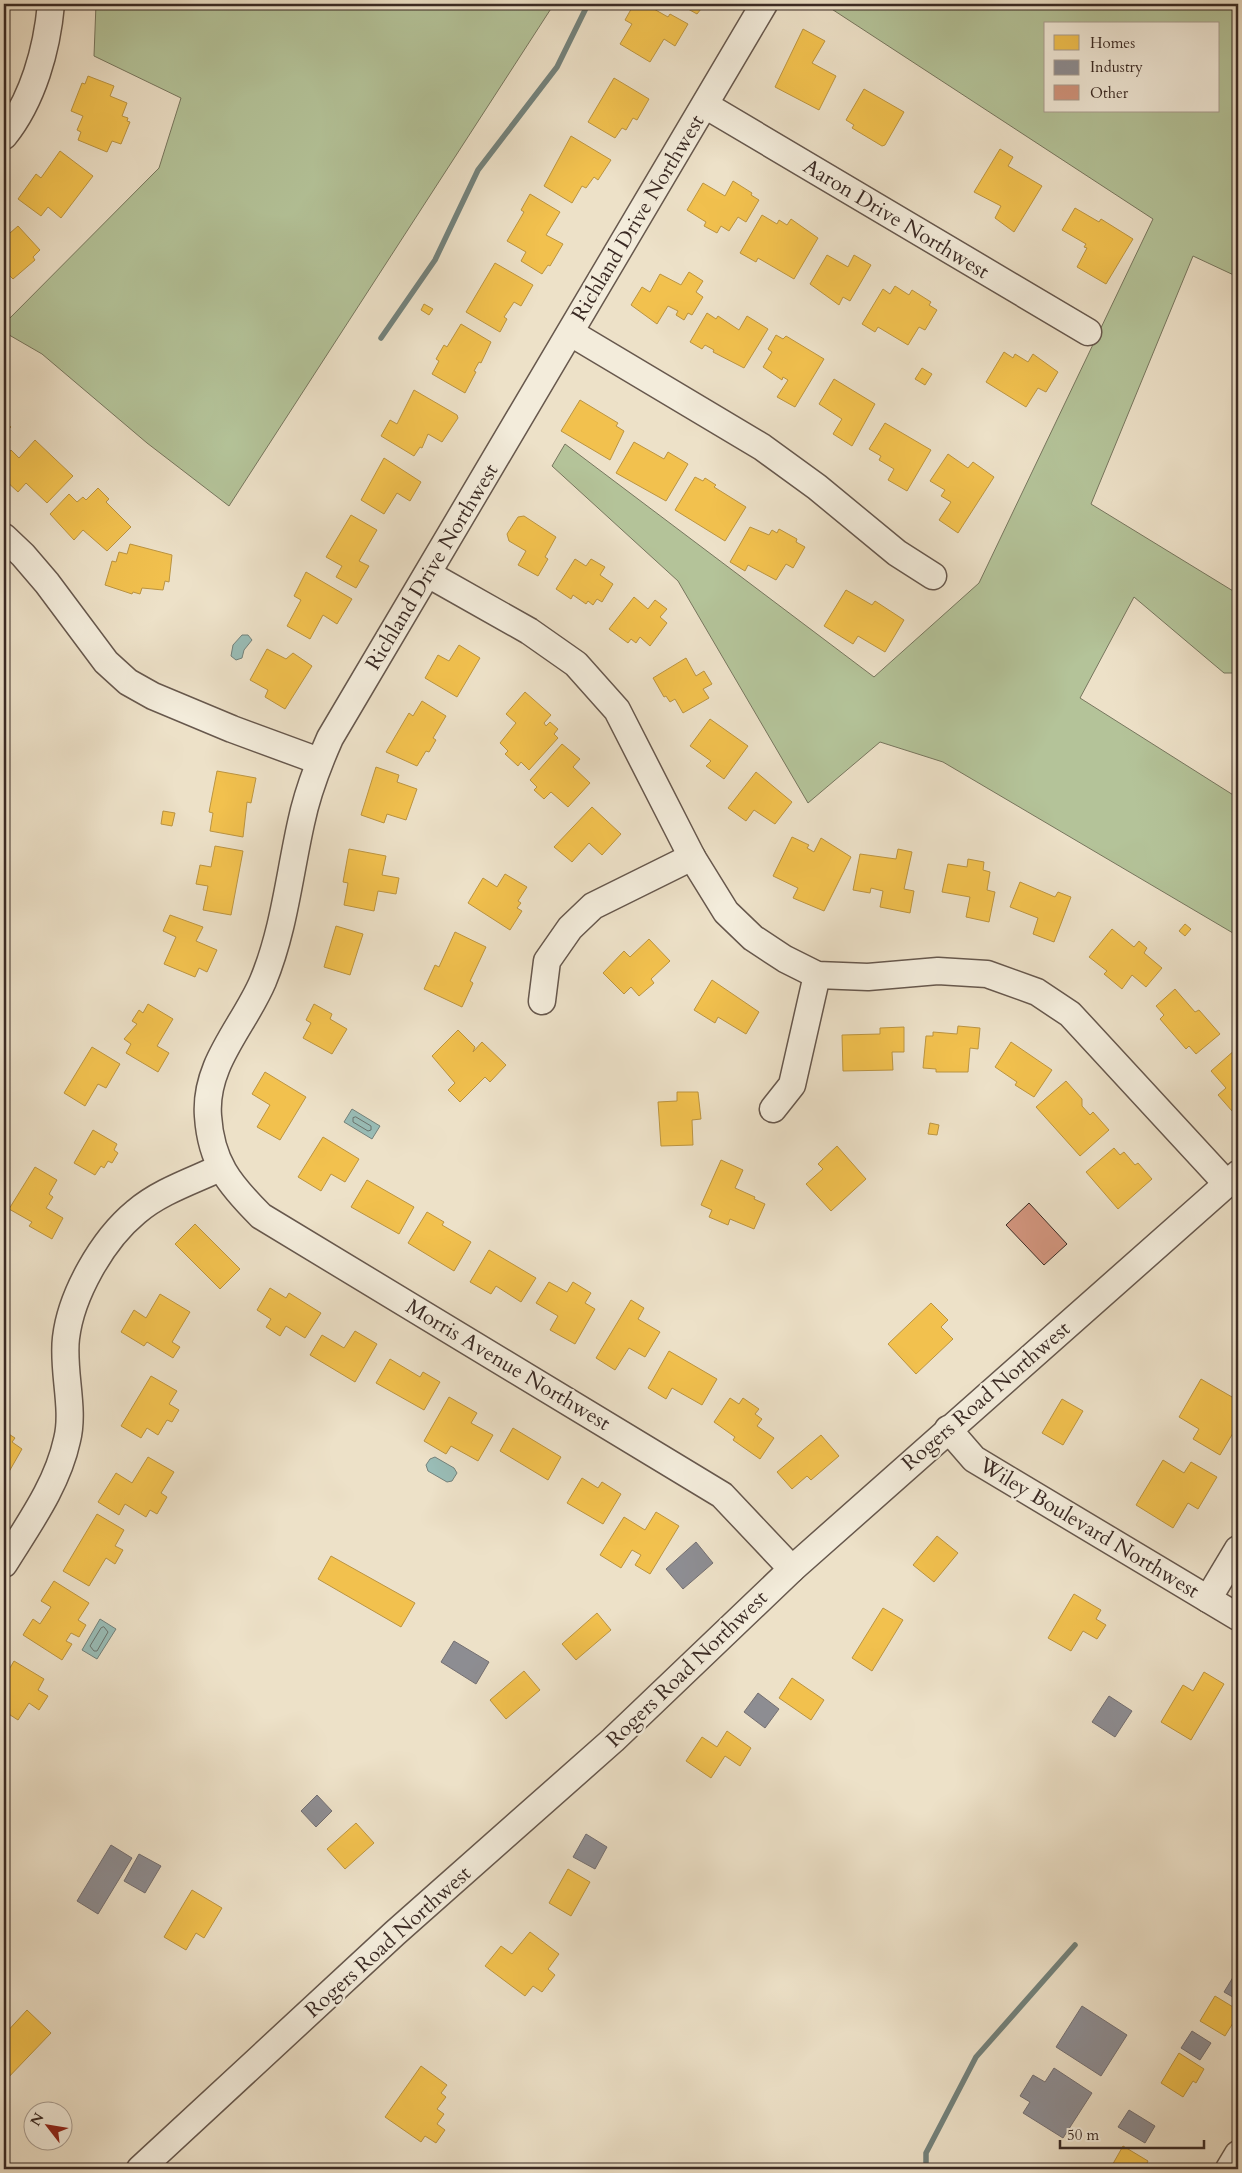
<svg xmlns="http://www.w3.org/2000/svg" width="1242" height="2173" viewBox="0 0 1242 2173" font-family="Cardo,serif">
	<rect width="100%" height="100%" fill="#ede1c8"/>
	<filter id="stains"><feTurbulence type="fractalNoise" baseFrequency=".004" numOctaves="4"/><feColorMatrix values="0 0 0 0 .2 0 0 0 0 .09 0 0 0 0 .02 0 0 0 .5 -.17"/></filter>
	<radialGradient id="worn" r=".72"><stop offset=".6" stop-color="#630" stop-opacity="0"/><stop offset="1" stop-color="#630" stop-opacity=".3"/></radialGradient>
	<g fill="#b4c399" stroke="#77765e" fill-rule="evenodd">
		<polygon points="96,4 554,4 229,506 147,443 42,354 4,332 4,324 159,168 181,98 94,56"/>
		<path d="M824,4H1238V277L1193,256L1091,504L1238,594V673H1224L1134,597L1080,698L1238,798V936L943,762L880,742L808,803L678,581L552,466L565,444L874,677L979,583L1153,219ZM1046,24H1218V111H1046Z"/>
	</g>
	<g fill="#99bdb7" stroke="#73827c">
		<polygon points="242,635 248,635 252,640 244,650 242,658 236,660 231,656 233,645"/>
		<polygon points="352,1109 380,1126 372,1139 344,1122"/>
		<polygon points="435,1457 454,1468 457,1473 452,1481 447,1482 428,1471 426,1465 430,1459"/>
		<polygon points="100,1619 116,1629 97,1659 82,1650"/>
	</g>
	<g fill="#f2c14e" stroke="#bb9441">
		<polygon points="634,4 645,4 668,17 670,14 688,24 675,46 664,39 650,62 620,44 632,24 625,20"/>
		<polygon points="679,4 705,4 697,14"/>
		<polygon points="803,29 825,41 812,63 836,76 819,110 775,87"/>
		<polygon points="88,76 114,86 110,96 127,103 122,116 128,118 127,121 130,122 121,144 112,141 107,152 78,140 81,132 77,130 83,116 71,111 82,83 85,84"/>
		<polygon points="614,78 649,99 637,120 633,118 626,130 622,128 615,138 588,122"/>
		<polygon points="864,89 904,112 885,145 882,146 852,128 854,125 846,120"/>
		<polygon points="571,136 611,160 598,180 594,177 586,188 582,186 572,203 544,186"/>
		<polygon points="1000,149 1013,157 1008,166 1042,186 1014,232 995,218 1001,206 974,192"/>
		<polygon points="60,151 93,176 61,218 48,207 41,216 18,199 36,174 41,178"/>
		<polygon points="733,181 752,193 751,195 759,200 746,222 738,217 729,231 721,226 717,233 704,226 706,222 687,210 703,183 725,196"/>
		<polygon points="530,194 560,212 546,235 563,244 550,266 548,265 542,274 521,261 526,252 507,241 524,212 521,210"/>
		<polygon points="1075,208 1099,222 1101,219 1133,239 1106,284 1077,267 1087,248 1084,247 1086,244 1062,230"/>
		<polygon points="762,215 777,224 779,220 787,225 791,219 818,238 794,279 758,258 756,262 740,253"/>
		<polygon points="18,226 40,250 33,257 35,260 13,279 10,276 4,282 4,228 10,233"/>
		<polygon points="827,255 848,267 854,255 871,265 850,301 843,297 839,305 810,284"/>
		<polygon points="495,263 533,285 521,306 514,302 504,317 507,319 500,332 466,312"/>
		<polygon points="689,272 703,281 696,292 703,297 692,315 688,313 684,320 676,315 678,311 668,306 657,324 631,305 642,287 650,292 660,274 681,285"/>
		<polygon points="895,286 909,295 912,290 931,302 929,305 937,310 925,330 919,327 908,345 878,327 875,332 862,324 883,289 890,294"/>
		<polygon points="424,304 433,309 429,315 421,310"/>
		<polygon points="707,313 716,319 718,316 739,330 747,316 768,329 744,368 713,352 714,350 705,345 702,349 690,342"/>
		<polygon points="461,324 491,342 481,363 479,362 474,371 476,372 465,393 432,374 439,361 436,359 444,345 447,347"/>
		<polygon points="776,335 783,339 786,336 824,359 795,407 777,397 788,380 783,377 782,380 763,367 772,352 768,349"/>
		<polygon points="1004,352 1013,358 1015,354 1028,362 1033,354 1058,372 1046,392 1038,388 1026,407 986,382"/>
		<polygon points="922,368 932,374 925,385 915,379"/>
		<polygon points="834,379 875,404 852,446 833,434 842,419 819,404"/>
		<polygon points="414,390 457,415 458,418 442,442 428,434 422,448 420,447 414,456 381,436 390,420 397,424"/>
		<polygon points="580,400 618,423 616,426 624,431 610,460 561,431"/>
		<polygon points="4,421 11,427 4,434"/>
		<polygon points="885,423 931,450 907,491 888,480 894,469 879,460 881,456 869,449"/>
		<polygon points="35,440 73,476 47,503 26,483 18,492 4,479 4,458 11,450 19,458"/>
		<polygon points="634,442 664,459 668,452 688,464 666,501 616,473"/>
		<polygon points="948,454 968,468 973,462 994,477 958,533 939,520 951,502 941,496 945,490 930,481"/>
		<polygon points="384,458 421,482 410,501 397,493 384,514 361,500"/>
		<polygon points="695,477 703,481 705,478 716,485 714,487 746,507 725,541 675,510"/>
		<polygon points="98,488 109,499 106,502 131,527 107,551 83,530 74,540 50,514 69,494 77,502 83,497 86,500"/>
		<polygon points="351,515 377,530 359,561 369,566 356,588 336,577 342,566 326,557"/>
		<polygon points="524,516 556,537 545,557 548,559 538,576 518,565 526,551 509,541 507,534 518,517"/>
		<polygon points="750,527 769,535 772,530 777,533 779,529 797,539 796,542 805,547 793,568 786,564 776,580 748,565 745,571 730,562"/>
		<polygon points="130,544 172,555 169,582 165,581 163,590 142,588 140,594 133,592 132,594 105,585 112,561 116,562 119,552 127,554"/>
		<polygon points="575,559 586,566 591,559 605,567 600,575 613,584 602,602 597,599 593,605 588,601 586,604 573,595 571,599 556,589"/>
		<polygon points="306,572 352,599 337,624 323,615 310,639 287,626 301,600 294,596"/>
		<polygon points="846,590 872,605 875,601 904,620 885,652 858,636 853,644 824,626"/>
		<polygon points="634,597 648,609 655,600 667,609 660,617 667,623 650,646 640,637 636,643 631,639 628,643 609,629"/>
		<polygon points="459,645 480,658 457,697 425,678 438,655 449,661"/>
		<polygon points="267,649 286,659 293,653 312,666 285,709 265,697 268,690 250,680"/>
		<polygon points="686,658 696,676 704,671 712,684 703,689 709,698 683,713 675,699 670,702 666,696 664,697 653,678"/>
		<polygon points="525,692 551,715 544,723 546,726 550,722 558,729 554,734 558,738 529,770 521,762 518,766 505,754 508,751 500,743 516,723 506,714"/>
		<polygon points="422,701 446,716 433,738 436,740 429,752 426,751 417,766 386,752 409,713 413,716"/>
		<polygon points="710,719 748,746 724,779 706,766 711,761 690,746"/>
		<polygon points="562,744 580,759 573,767 590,783 568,807 551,792 544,799 534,790 537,787 530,780"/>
		<polygon points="376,767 399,775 397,782 417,789 406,820 387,814 384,823 361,815"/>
		<polygon points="217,771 256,778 251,803 247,802 243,837 210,831 213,813 209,812"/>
		<polygon points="756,772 792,802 775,824 754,810 746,821 728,808"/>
		<polygon points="592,807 621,834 602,855 589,843 572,862 554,847"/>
		<polygon points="163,811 175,813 172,826 161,824"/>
		<polygon points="792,837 809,845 807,848 814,852 821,838 851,857 824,911 793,898 798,888 773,876"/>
		<polygon points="215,846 243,851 231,915 203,910 208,886 196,884 200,865 211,867"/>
		<polygon points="349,849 386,856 382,875 399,878 396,894 378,891 374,911 344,905 348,883 343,882"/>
		<polygon points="898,849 912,852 904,889 914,891 910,913 880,907 883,891 871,888 870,893 853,890 860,854 896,859"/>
		<polygon points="968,859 984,862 983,870 990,872 987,890 995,892 989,922 966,917 970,897 942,892 948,864 967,867"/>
		<polygon points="505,874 527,887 518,901 521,903 517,908 522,911 510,930 468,903 483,878 497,887"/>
		<polygon points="1020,882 1055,897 1058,892 1071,897 1054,942 1033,934 1038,918 1010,907"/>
		<polygon points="170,915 203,927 196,941 217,950 207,972 199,968 195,977 164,964 176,937 163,931"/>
		<polygon points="1185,924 1191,929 1185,936 1179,931"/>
		<polygon points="336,926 363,934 350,975 324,967"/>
		<polygon points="1112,929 1134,947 1139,941 1147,948 1144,953 1162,968 1146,987 1132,975 1122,989 1104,974 1107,971 1089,957"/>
		<polygon points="455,932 486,947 470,981 473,983 462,1007 424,989 435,965 439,967"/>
		<polygon points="649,939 670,961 651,979 654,983 639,996 631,987 624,994 603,973 624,951 630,957"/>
		<polygon points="712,980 759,1012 746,1034 718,1017 715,1023 694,1010"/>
		<polygon points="1175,989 1195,1012 1199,1010 1220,1034 1196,1054 1189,1046 1186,1049 1160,1019 1164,1015 1156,1006"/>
		<polygon points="148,1004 173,1019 157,1046 169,1053 158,1072 126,1053 131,1044 124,1039 137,1024 132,1021 139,1010 143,1013"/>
		<polygon points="314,1004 332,1014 330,1019 347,1029 332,1054 303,1038 311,1023 306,1020"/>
		<polygon points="958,1026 980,1028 978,1049 970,1048 968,1072 936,1072 936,1069 923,1068 926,1036 933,1036 933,1032 957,1034"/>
		<polygon points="904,1027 904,1052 892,1052 893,1070 843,1071 842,1035 880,1034 880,1028"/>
		<polygon points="458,1030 475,1047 473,1052 482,1042 506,1065 490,1082 485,1077 460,1102 448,1090 455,1083 432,1056"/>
		<polygon points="1011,1042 1052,1070 1034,1097 1015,1085 1017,1082 995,1067"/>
		<polygon points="92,1047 120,1064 106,1088 98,1084 85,1106 64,1093"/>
		<polygon points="1236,1049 1238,1105 1232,1111 1218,1095 1226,1088 1211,1071"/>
		<polygon points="265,1072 306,1097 280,1140 257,1127 270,1105 252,1094"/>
		<polygon points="1066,1081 1082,1099 1082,1106 1090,1115 1093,1112 1109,1130 1080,1156 1036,1107"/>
		<polygon points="677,1092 698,1092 701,1119 692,1120 693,1145 661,1146 658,1102 677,1101"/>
		<polygon points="930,1123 939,1125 937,1135 928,1134"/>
		<polygon points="93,1130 117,1144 114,1150 118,1153 112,1163 108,1161 104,1168 101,1166 95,1175 74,1163"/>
		<polygon points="323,1137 359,1159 345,1182 331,1174 321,1191 298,1177"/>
		<polygon points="837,1146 866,1179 831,1211 806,1184 823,1169 818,1164"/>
		<polygon points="1114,1148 1120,1155 1124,1152 1135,1165 1138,1163 1152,1179 1118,1209 1086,1172"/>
		<polygon points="721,1160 743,1170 735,1188 755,1197 754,1199 765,1204 754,1229 730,1219 728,1225 709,1217 712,1210 701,1205"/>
		<polygon points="35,1167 57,1180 49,1194 53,1197 46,1208 63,1218 52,1239 29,1226 32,1222 9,1209"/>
		<polygon points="367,1180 414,1207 399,1234 351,1207"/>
		<polygon points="427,1212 444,1222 442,1225 471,1242 454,1271 408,1243"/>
		<polygon points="195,1224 240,1269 220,1289 175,1244"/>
		<polygon points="489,1250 536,1278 521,1302 496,1286 491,1294 470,1282"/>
		<polygon points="549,1282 567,1292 573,1282 591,1293 585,1303 595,1309 575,1344 550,1330 558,1316 536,1303"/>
		<polygon points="270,1288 286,1298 289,1293 321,1313 305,1338 286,1326 280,1336 266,1327 271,1319 257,1310"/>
		<polygon points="160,1294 190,1312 172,1342 180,1347 173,1358 147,1342 144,1346 121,1332 134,1310 146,1318"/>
		<polygon points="631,1300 644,1308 638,1319 660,1332 645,1357 629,1348 615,1370 596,1358"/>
		<polygon points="931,1303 948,1320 941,1327 953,1339 916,1374 888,1344"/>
		<polygon points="355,1331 377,1344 355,1382 310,1355 322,1335 344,1348"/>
		<polygon points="669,1351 717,1379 702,1405 672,1388 666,1399 648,1388"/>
		<polygon points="390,1359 420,1377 423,1372 440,1382 424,1410 376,1383"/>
		<polygon points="151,1376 177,1391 169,1404 179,1410 172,1422 167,1420 158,1435 147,1428 141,1438 121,1426"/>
		<polygon points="1201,1379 1232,1397 1238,1386 1238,1429 1236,1428 1220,1455 1193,1439 1199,1429 1179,1417"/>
		<polygon points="449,1397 477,1413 471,1423 493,1435 478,1461 451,1446 446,1454 424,1441"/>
		<polygon points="730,1398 739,1404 743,1398 759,1409 755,1414 762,1419 757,1426 774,1438 760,1459 733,1440 735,1437 714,1422"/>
		<polygon points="1062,1399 1083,1411 1063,1445 1042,1433"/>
		<polygon points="513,1428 561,1457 548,1480 500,1451"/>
		<polygon points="4,1431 15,1438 12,1442 22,1449 6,1477 4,1475"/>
		<polygon points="821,1435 839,1456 811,1480 807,1476 792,1489 777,1472"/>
		<polygon points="148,1457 174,1472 161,1493 167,1497 157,1514 150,1510 146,1517 125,1504 119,1515 98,1502 116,1473 132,1483"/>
		<polygon points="1163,1460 1184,1473 1191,1462 1217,1477 1198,1509 1188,1503 1173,1528 1136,1505"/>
		<polygon points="582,1478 598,1488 602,1482 621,1494 603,1524 567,1503"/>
		<polygon points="656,1512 679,1526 650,1574 635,1565 641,1555 632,1550 621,1568 600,1555 624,1517 645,1530"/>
		<polygon points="97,1514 124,1530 115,1546 123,1550 115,1564 106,1558 89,1586 63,1571"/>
		<polygon points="937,1536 958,1553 934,1582 913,1565"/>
		<polygon points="331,1556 415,1603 401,1627 318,1579"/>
		<polygon points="54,1581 89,1603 78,1620 86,1625 79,1637 71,1633 66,1641 72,1644 62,1660 23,1635 33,1619 40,1624 51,1607 41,1601"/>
		<polygon points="1074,1594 1101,1610 1096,1619 1106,1625 1097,1639 1083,1631 1071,1651 1048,1638"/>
		<polygon points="883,1608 903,1620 872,1671 852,1658"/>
		<polygon points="597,1613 611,1630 576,1660 562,1644"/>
		<polygon points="14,1661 44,1679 38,1690 48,1696 39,1710 29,1703 18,1720 4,1711 4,1678"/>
		<polygon points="524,1671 540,1690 506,1719 490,1700"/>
		<polygon points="1204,1672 1224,1684 1191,1740 1161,1722 1183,1685 1193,1691"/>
		<polygon points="792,1678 824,1700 811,1720 779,1698"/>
		<polygon points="727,1731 751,1748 740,1766 725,1756 711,1778 686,1761 702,1737 717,1747"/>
		<polygon points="356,1823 374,1843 345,1869 327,1849"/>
		<polygon points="568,1869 590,1882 571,1916 549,1903"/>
		<polygon points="192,1890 222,1908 204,1938 196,1933 186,1950 164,1937"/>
		<polygon points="530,1932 559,1954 548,1969 555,1975 542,1992 533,1986 525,1996 485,1966 501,1946 512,1954"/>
		<polygon points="1215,1996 1238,2010 1238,2015 1225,2036 1200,2021"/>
		<polygon points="27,2010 51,2033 4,2082 4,2035"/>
		<polygon points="1179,2053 1204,2069 1196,2083 1193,2081 1183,2097 1161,2083"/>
		<polygon points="421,2066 447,2085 441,2093 446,2097 437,2109 444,2114 437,2124 445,2130 436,2143 425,2136 421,2142 385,2117"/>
		<polygon points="1123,2146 1148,2161 1144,2169 1110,2169"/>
	</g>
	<g fill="#8d8d92" stroke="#746f71">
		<polygon points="696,1542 713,1563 683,1589 666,1569"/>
		<polygon points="454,1641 489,1662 476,1684 441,1662"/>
		<polygon points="758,1693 779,1709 765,1728 744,1712"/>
		<polygon points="1109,1696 1132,1711 1115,1737 1092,1722"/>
		<polygon points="317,1795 332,1811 316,1827 301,1811"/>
		<polygon points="586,1834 607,1847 595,1869 573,1857"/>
		<polygon points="111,1845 132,1858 98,1914 77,1901"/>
		<polygon points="139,1854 161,1866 145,1893 124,1881"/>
		<polygon points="1235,1974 1238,1976 1238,2000 1224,1992"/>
		<polygon points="1082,2006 1127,2035 1101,2076 1056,2047"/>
		<polygon points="1192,2031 1211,2043 1200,2060 1181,2048"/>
		<polygon points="1054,2068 1092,2093 1063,2138 1023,2113 1030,2102 1020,2096 1033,2075 1045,2082"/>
		<polygon points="1129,2110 1155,2126 1145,2143 1118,2127"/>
	</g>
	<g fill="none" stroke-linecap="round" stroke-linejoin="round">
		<g stroke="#6a746e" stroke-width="1">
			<polygon points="356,1117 371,1126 371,1130 368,1131 353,1122 353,1118"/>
			<polygon points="104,1627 108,1632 97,1651 94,1651 90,1646 101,1628"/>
		</g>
		<g stroke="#73827c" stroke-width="5.5">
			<polyline points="381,338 435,260 478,170 557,67 588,4"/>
			<polyline points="926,2169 926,2153 976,2057 1075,1945"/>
		</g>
	</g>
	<polygon fill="#d2957e" stroke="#3a2a24" points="1029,1203 1067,1244 1044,1265 1006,1225"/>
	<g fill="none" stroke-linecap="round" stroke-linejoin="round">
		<defs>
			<g id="minor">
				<path d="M764,4L330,738C318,765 307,794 301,823C289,877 284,930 263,981C244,1026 204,1064 208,1116C211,1162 229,1184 261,1216L722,1495L792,1569"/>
				<polyline points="705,105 1088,332"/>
				<path d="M4,136C33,100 47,49 51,4"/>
				<polyline points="571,333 762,447 817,487 897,553 933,576"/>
				<polyline points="4,537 23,555 47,583 106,662 128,682 153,696 232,729 319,761"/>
				<polyline points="428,574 529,631 576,664 617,710 692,857 726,912 753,938 785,959 817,975 868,977 938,971 987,974 1037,992 1070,1014 1227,1184"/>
				<polyline points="542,1001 547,961 570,928 593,906 692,857"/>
				<polyline points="773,1109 792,1085 817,975"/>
				<polyline points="948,1429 974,1459 1238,1617"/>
				<path d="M4,1564C28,1525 57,1486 67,1440C75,1409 62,1370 66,1338C71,1295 102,1240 136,1212C159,1192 192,1181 220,1168"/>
				<polyline points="1208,1599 1238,1549"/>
				<polyline points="140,2169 395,1933 613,1740 792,1569 1238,1174"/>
				<polyline points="1229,2169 1238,2154"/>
			</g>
		</defs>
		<use href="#minor" stroke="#67584d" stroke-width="29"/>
		<use href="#minor" stroke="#f3ecdb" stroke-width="26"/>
	</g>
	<g text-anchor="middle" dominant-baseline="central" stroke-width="5" stroke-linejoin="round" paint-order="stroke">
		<g font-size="21" fill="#3a2a24" stroke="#f3ecdb">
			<text transform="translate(638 218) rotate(-59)">Richland Drive Northwest</text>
			<text transform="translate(896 219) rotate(31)">Aaron Drive Northwest</text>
			<text transform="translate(432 567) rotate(-59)">Richland Drive Northwest</text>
			<text transform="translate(508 1365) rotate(31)">Morris Avenue Northwest</text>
			<text transform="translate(986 1396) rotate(-41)">Rogers Road Northwest</text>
			<text transform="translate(1089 1528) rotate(31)">Wiley Boulevard Northwest</text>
			<text transform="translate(687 1669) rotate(-44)">Rogers Road Northwest</text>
			<text transform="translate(388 1942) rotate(-42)">Rogers Road Northwest</text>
		</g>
	</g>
	<rect width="1242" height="2173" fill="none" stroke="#ede1c8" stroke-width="20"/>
	<rect x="5" y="5" width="1232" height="2163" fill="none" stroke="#3a2a24" stroke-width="2.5"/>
	<rect x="10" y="10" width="1222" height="2153" fill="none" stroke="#3a2a24"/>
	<rect x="1044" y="22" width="175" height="90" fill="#f3ecdb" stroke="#a99e92"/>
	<rect x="1054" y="35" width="25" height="15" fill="#f2c14e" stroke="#a99e92"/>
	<text x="1090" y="48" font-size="15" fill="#3a2a24">Homes</text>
	<rect x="1054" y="60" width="25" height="15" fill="#8d8d92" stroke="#a99e92"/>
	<text x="1090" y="72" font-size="15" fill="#3a2a24">Industry</text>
	<rect x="1054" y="85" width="25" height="15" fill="#d2957e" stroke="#a99e92"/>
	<text x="1090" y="98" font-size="15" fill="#3a2a24">Other</text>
	<g transform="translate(48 2126) rotate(301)"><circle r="24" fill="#f3ecdb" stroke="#a99e92"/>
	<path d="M0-4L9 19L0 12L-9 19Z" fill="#8f2418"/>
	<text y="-8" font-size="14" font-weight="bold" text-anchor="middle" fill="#3a2a24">N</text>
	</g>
	<path d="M1060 2140v8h144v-8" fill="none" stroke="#3a2a24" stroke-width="2.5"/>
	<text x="1067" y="2140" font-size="15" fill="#3a2a24" stroke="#f3ecdb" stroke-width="4" paint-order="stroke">50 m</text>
	<rect width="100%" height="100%" filter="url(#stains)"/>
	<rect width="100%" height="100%" fill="url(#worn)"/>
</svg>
